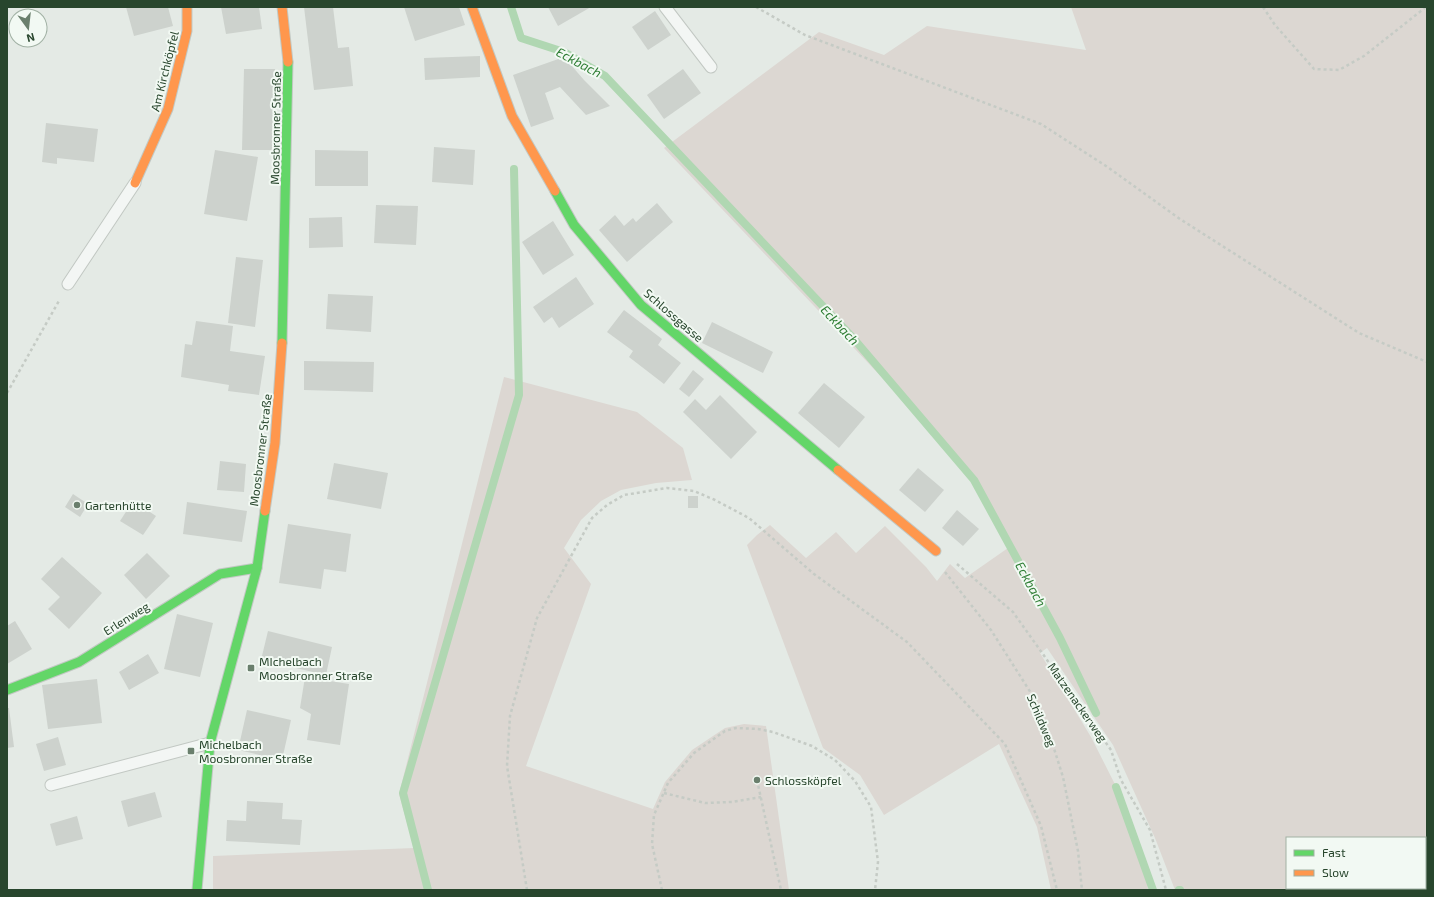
<svg xmlns="http://www.w3.org/2000/svg" width="1434" height="897" viewBox="0 0 1434 897" font-family="'Exo 2',sans-serif">
	<rect width="100%" height="100%" fill="#e4eae5"/>
	<g fill="#dcd7d2" fill-rule="evenodd">
		<path d="M1071,7H1427V890H1175L1155,838L1113,745L1047,648L1040,653L1091,737L1128,810L1145,861L1148,890H1051L1037,827L999,744L884,815L860,775L823,748L747,545L757,535L770,525L806,558L836,532L856,553L885,526L926,567L937,581L950,564L965,578L1008,548L972,481L910,407L664,148L819,32L884,55L927,26L1086,50ZM1287,838H1425V888H1287Z"/>
		<polygon points="504,377 637,412 683,448 692,480 656,483 621,490 601,501 581,520 564,548 591,584 526,766 653,809 665,782 692,750 725,728 744,724 766,726 789,890 213,890 213,856 414,848 399,794"/>
	</g>
	<g fill="none" stroke-linecap="round" stroke-linejoin="round">
		<g stroke="#b0d7b2" stroke-width="8">
			<polyline points="511,7 521,38 564,52 605,76 854,339 974,480 1060,638 1096,713"/>
			<polyline points="1116,787 1153,890"/>
			<polyline points="428,890 403,793 519,395 514,169"/>
			<polyline points="1179,890 1180,890"/>
		</g>
	</g>
	<g fill="#cdd2cd">
		<polygon points="126,7 168,7 173,26 134,36"/>
		<polygon points="221,7 259,7 262,29 226,34"/>
		<polygon points="304,7 333,7 338,48 349,47 353,86 314,90"/>
		<polygon points="404,7 459,7 465,25 415,41"/>
		<polygon points="548,7 591,7 558,26"/>
		<polygon points="655,11 671,35 648,50 632,27"/>
		<polygon points="480,56 480,77 425,80 424,58"/>
		<polygon points="564,57 584,80 610,106 586,115 560,87 545,93 554,119 531,127 513,75"/>
		<polygon points="244,69 275,69 273,150 242,150"/>
		<polygon points="683,69 701,93 664,119 647,95"/>
		<polygon points="46,123 98,129 94,162 57,158 57,164 42,162"/>
		<polygon points="434,147 475,150 473,185 432,182"/>
		<polygon points="215,150 258,157 247,221 204,214"/>
		<polygon points="315,150 368,151 368,186 315,186"/>
		<polygon points="657,203 673,222 627,262 599,230 615,215 624,226 633,218 636,222"/>
		<polygon points="376,205 418,206 416,245 374,243"/>
		<polygon points="342,217 343,247 309,248 309,218"/>
		<polygon points="553,221 574,255 543,275 522,242"/>
		<polygon points="236,257 263,260 255,327 228,323"/>
		<polygon points="576,277 594,304 559,328 552,317 544,323 533,307"/>
		<polygon points="328,294 373,296 371,332 326,329"/>
		<polygon points="624,310 662,339 658,345 681,363 664,384 629,357 633,351 607,332"/>
		<polygon points="196,321 233,326 230,351 265,356 259,395 228,391 229,385 181,377 185,344 192,345"/>
		<polygon points="712,322 773,352 763,373 702,343"/>
		<polygon points="304,361 374,362 373,392 304,390"/>
		<polygon points="693,370 704,379 689,397 679,389"/>
		<polygon points="824,383 865,417 839,448 798,413"/>
		<polygon points="720,395 757,432 731,459 683,412 695,399 706,410"/>
		<polygon points="220,461 246,464 244,492 217,490"/>
		<polygon points="334,463 388,473 381,509 327,499"/>
		<polygon points="918,468 944,490 925,512 899,490"/>
		<polygon points="73,494 88,504 80,517 65,507"/>
		<rect x="688" y="496" width="10" height="12"/>
		<polygon points="133,501 156,516 143,535 120,521"/>
		<polygon points="187,502 247,511 242,542 183,534"/>
		<polygon points="957,510 979,529 963,546 942,528"/>
		<polygon points="288,524 351,534 346,572 324,569 321,589 279,583"/>
		<polygon points="147,553 170,576 146,599 124,575"/>
		<polygon points="62,557 102,593 69,629 48,609 60,597 41,579"/>
		<polygon points="177,614 213,623 200,677 164,669"/>
		<polygon points="15,621 32,649 7,664 7,626"/>
		<polygon points="268,631 332,647 326,675 261,660"/>
		<polygon points="148,654 159,673 129,690 119,672"/>
		<polygon points="305,677 349,684 340,745 307,740 311,714 300,708"/>
		<polygon points="97,679 102,723 48,729 42,685"/>
		<polygon points="7,708 9,708 14,747 7,748"/>
		<polygon points="247,710 291,720 282,760 238,750"/>
		<polygon points="58,737 66,765 44,771 36,744"/>
		<polygon points="155,792 162,817 128,827 121,801"/>
		<polygon points="247,801 283,803 282,819 302,820 300,845 226,841 227,820 246,821"/>
		<polygon points="77,816 83,839 56,846 50,824"/>
	</g>
	<g fill="none" stroke-linecap="round" stroke-linejoin="round">
		<defs>
			<g id="lane">
				<polyline points="665,7 711,67"/>
				<polyline points="68,284 135,183"/>
				<polyline points="51,785 210,743"/>
			</g>
			<g id="fast">
				<polyline points="555,191 574,225 641,305 838,470"/>
				<polyline points="282,343 288,62"/>
				<polyline points="7,690 79,662 220,574 257,568"/>
				<polyline points="197,890 210,743 257,568 265,511"/>
			</g>
			<g id="slow">
				<polyline points="282,7 288,62"/>
				<polyline points="472,7 512,116 555,191"/>
				<polyline points="135,183 168,109 187,31 187,7"/>
				<polyline points="838,470 936,551"/>
				<polyline points="265,511 275,443 282,343"/>
			</g>
		</defs>
		<use href="#lane" stroke="#c2c8c3" stroke-width="13"/>
		<use href="#fast" stroke="#c2c8c3" stroke-width="11"/>
		<use href="#slow" stroke="#c2c8c3" stroke-width="11"/>
		<g stroke="#c5cbc5" stroke-width="2.5" stroke-dasharray="3 3" stroke-linecap="butt">
			<polyline points="756,7 805,35 1041,124 1106,166 1180,219 1359,333 1427,362"/>
			<polyline points="1263,7 1275,25 1314,69 1339,70 1364,56 1426,7"/>
			<polyline points="7,393 60,299"/>
			<polyline points="957,564 1013,612 1111,750 1121,780 1150,830 1166,890"/>
			<polyline points="945,572 991,630 1036,701 1051,739 1063,777 1078,851 1082,890"/>
			<polyline points="757,780 781,890"/>
			<polyline points="664,793 705,803 732,802 761,797"/>
			<polyline points="527,890 507,766 510,716 537,618 592,518 607,505 624,495 667,488 694,491 715,500 749,518 814,574 907,642 1005,744 1041,826 1057,890"/>
			<polyline points="662,890 652,844 654,815 668,783 694,753 725,731 736,728 758,729 773,732 812,746 835,760 855,781 871,807 878,862 875,890"/>
		</g>
		<use href="#lane" stroke="#f3f6f4" stroke-width="11"/>
		<use href="#fast" stroke="#63d668" stroke-width="9"/>
		<use href="#slow" stroke="#ff974d" stroke-width="9"/>
	</g>
	<g fill="#6a7f6d" stroke="#f2f9f3" stroke-width="1.5">
		<circle cx="77" cy="505" r="4"/>
		<rect x="247" y="664" width="8" height="8" rx="2"/>
		<rect x="187" y="747" width="8" height="8" rx="2"/>
		<circle cx="757" cy="780" r="4"/>
	</g>
	<g text-anchor="middle" dominant-baseline="central" stroke-width="4" stroke-linejoin="round" paint-order="stroke">
		<g font-size="12" fill="#28462d" stroke="#f2f9f3">
			<text transform="translate(164 71) rotate(-76)">Am Kirchköpfel</text>
			<text transform="translate(275 128) rotate(-89)">Moosbronner Straße</text>
			<text transform="translate(674 315) rotate(41)">Schlossgasse</text>
			<text transform="translate(260 450) rotate(-83)">Moosbronner Straße</text>
			<text transform="translate(126 618) rotate(-32)">Erlenweg</text>
			<text transform="translate(1078 702) rotate(55)">Matzenackerweg</text>
			<text transform="translate(1042 720) rotate(67)">Schildweg</text>
		</g>
		<g font-size="12" fill="#28462d" stroke="#f2f9f3" text-anchor="start">
			<text x="85" y="505">Gartenhütte</text>
			<text x="259" y="661">MIchelbach<tspan x="259" dy="14">Moosbronner Straße</tspan></text>
			<text x="199" y="744">Michelbach<tspan x="199" dy="14">Moosbronner Straße</tspan></text>
			<text x="765" y="780">Schlossköpfel</text>
		</g>
		<g font-size="13" font-style="italic" fill="#2e7e34" stroke="#f2f9f3">
			<text transform="translate(579 62) rotate(28)">Eckbach</text>
			<text transform="translate(840 325) rotate(47)">Eckbach</text>
			<text transform="translate(1031 584) rotate(61)">Eckbach</text>
		</g>
	</g>
	<rect width="1434" height="897" fill="none" stroke="#28462d" stroke-width="16"/>
	<rect x="1286" y="837" width="140" height="52" fill="#f2f9f3" stroke="#a1b1a4"/>
	<rect x="1294" y="850" width="20" height="6" fill="#63d668" stroke="#a1b1a4"/>
	<text x="1322" y="857" font-size="12" fill="#28462d">Fast</text>
	<rect x="1294" y="870" width="20" height="6" fill="#ff974d" stroke="#a1b1a4"/>
	<text x="1322" y="877" font-size="12" fill="#28462d">Slow</text>
	<g transform="translate(28 28) rotate(165)"><circle r="19" fill="#f2f9f3" stroke="#a1b1a4"/>
	<path d="M0-3L7 15L0 10L-7 15Z" fill="#6a7f6d"/>
	<text y="-6" font-size="11" font-weight="bold" text-anchor="middle" fill="#28462d">N</text>
	</g>
</svg>
